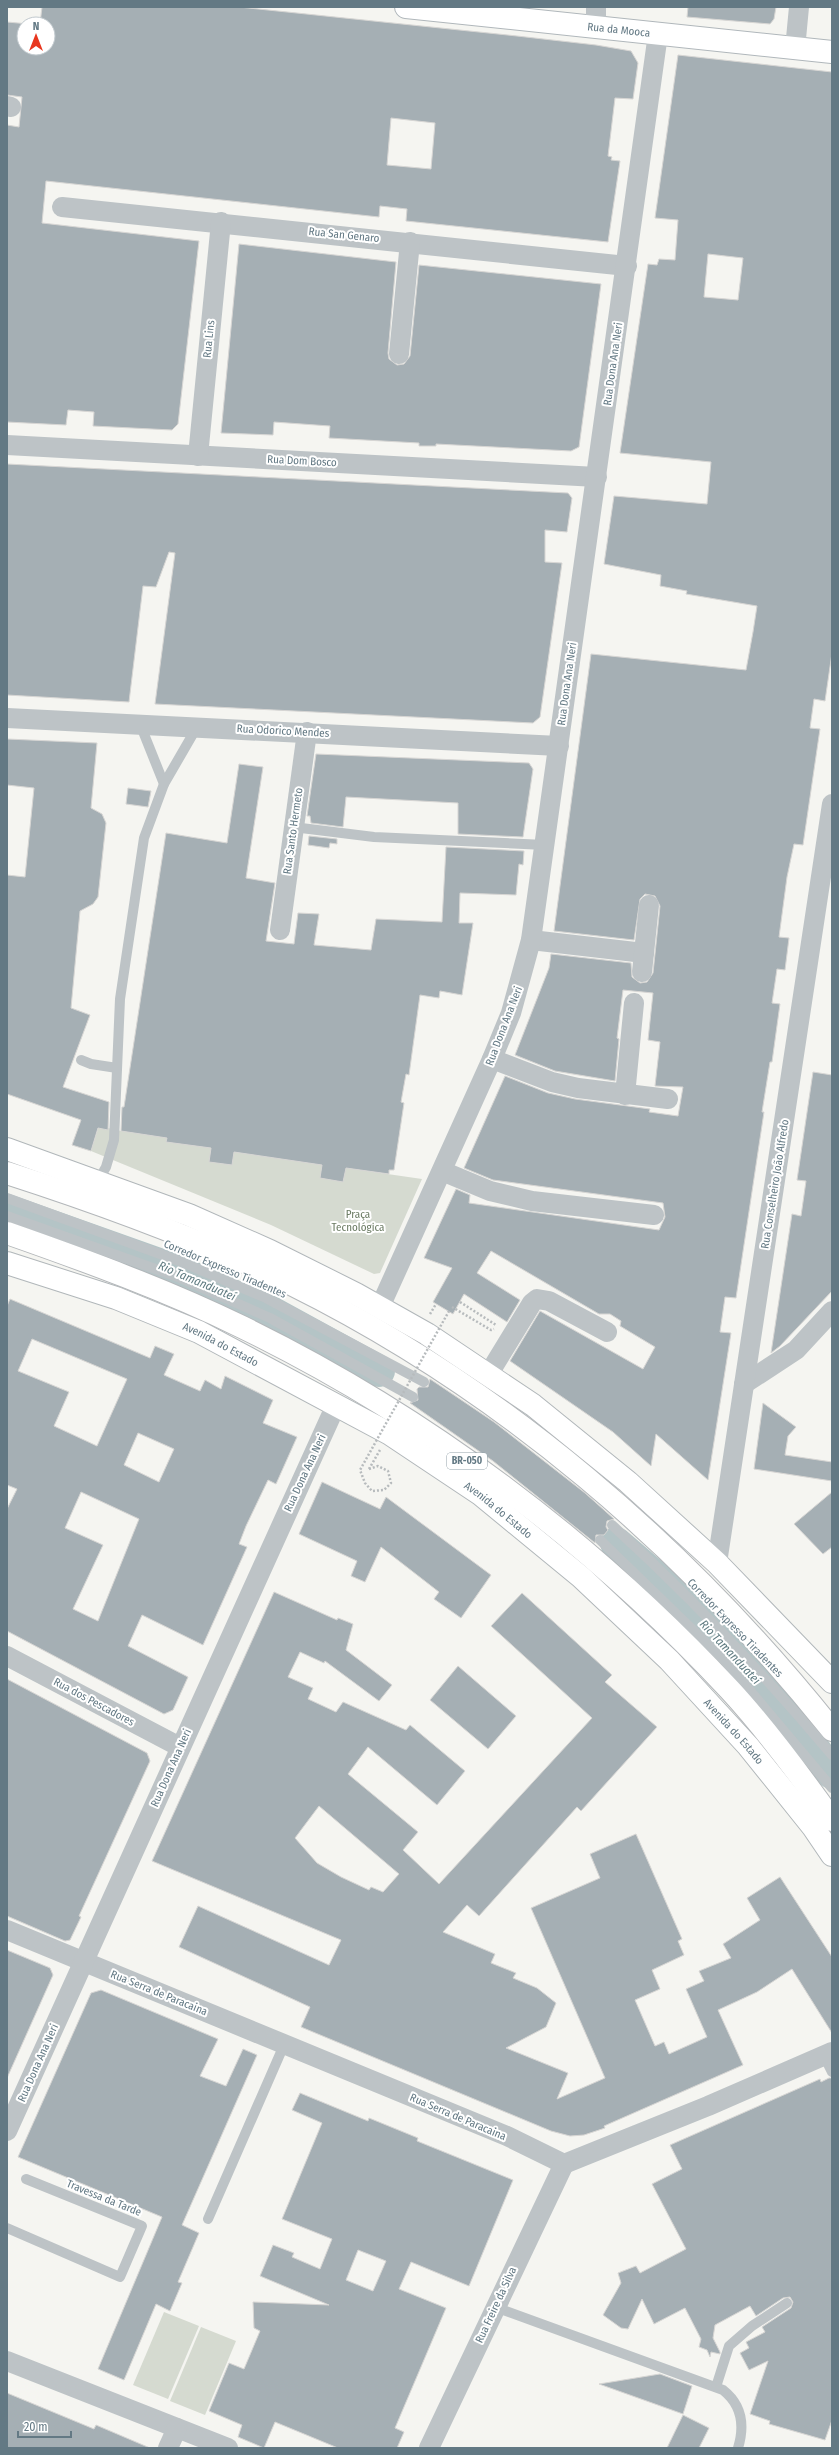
<svg xmlns="http://www.w3.org/2000/svg" width="839" height="2455" viewBox="0 0 839 2455" font-family="'Fira Sans Condensed',sans-serif">
	<rect width="100%" height="100%" fill="#f5f5f1"/>
	<g fill="#d5dad0">
		<polygon points="99,1126 121,1131 167,1138 166,1142 211,1148 209,1162 232,1165 234,1152 322,1165 320,1178 343,1182 346,1168 422,1179 380,1273 374,1274 271,1225 91,1151"/>
		<polygon points="164,2312 199,2326 168,2399 133,2385"/>
		<polygon points="201,2327 236,2341 205,2415 170,2401"/>
	</g>
	<g fill="none" stroke-linecap="round" stroke-linejoin="round">
		<g stroke="#b4c4c6" stroke-width="32">
			<polyline points="7,1210 176,1270 273,1313 379,1371"/>
			<polyline points="616,1543 677,1595 752,1675 812,1746 832,1773"/>
		</g>
	</g>
	<g fill="#a5afb4" stroke="#d7d6d4" fill-rule="evenodd">
		<path d="M42,7H239L517,36L596,45L631,51L638,63L633,99L615,98L608,156L612,157L611,160L620,161L608,242L406,221L407,209L380,206L379,217L46,181L42,223L199,241L178,424L172,430L93,426L94,412L68,410L66,425L7,422V125L19,127L22,97L7,95V22L29,24H24V48H48V24H40ZM391,118L435,123L431,169L387,165Z"/>
		<polygon points="688,7 776,7 774,19 770,24 687,17"/>
		<path d="M678,55L832,72V653L825,701L814,699L810,728L820,729L803,845L794,844L787,877L779,937L789,938L785,970L777,969L772,1003L780,1004L772,1062H770L762,1112H764L736,1298L725,1297L720,1332L731,1333L708,1480L656,1434L651,1466L613,1432L510,1361L540,1311L643,1369L655,1347L620,1326L621,1321L610,1314H599L491,1251L477,1273L520,1300L507,1322L464,1294L453,1314L433,1302L452,1268L424,1258L456,1189L470,1195L469,1203L659,1230L665,1217L663,1203L493,1180L464,1168L505,1076L548,1093L575,1099L650,1109L649,1112L678,1116L683,1087L655,1086L660,1042L648,1040L653,993L623,990L617,1038L619,1039L615,1081L555,1071L515,1055L549,968L551,954L631,963L632,977L640,983L647,982L653,973L660,906L655,896L645,894L640,899L634,940L554,931L591,654L746,670L753,632L757,606L686,594L687,591L660,586L661,575L604,564L614,496L707,504L711,462L620,453L648,264L657,265L659,259L675,260L678,220L655,218ZM708,254L743,258L738,300L704,297Z"/>
		<polygon points="239,244 396,262 388,353 389,359 397,365 404,364 410,356 419,265 601,284 579,447 571,451 436,444 436,446 419,446 419,443 329,438 330,426 274,422 273,435 221,433"/>
		<polygon points="7,464 568,493 572,498 567,532 545,530 545,562 562,563 540,717 533,723 155,704 175,553 169,552 156,587 143,586 129,702 7,695"/>
		<polygon points="7,739 97,743 91,808 102,814 106,823 98,897 93,904 80,911 71,1008 90,1015 63,1087 109,1102 108,1130 98,1128 91,1151 72,1145 81,1120 7,1094 7,875 25,877 34,788 7,785"/>
		<polygon points="316,754 529,763 533,769 523,837 458,834 458,803 346,797 343,827 311,823 310,816 307,816"/>
		<polygon points="239,764 263,767 246,878 275,883 266,941 294,944 298,913 319,914 314,945 371,950 376,919 442,922 446,847 524,851 523,865 519,864 516,895 460,893 459,923 473,923 462,995 440,991 439,998 420,995 409,1075 406,1074 401,1102 404,1103 394,1170 389,1170 389,1174 346,1168 343,1182 320,1178 322,1165 234,1152 232,1165 209,1162 211,1148 166,1142 167,1138 121,1131 122,1107 124,1107 166,833 227,843"/>
		<polygon points="128,788 151,791 148,807 126,804"/>
		<polygon points="309,836 337,839 337,844 330,843 329,848 308,845"/>
		<polygon points="813,1072 832,1075 832,1291 780,1346 771,1353 792,1214 801,1216 806,1181 797,1180"/>
		<path d="M10,1299L150,1358L155,1346L174,1354L164,1375L200,1391L205,1380L221,1389L225,1376L273,1400L263,1423L297,1437L276,1484L268,1480L246,1526L239,1544L247,1547L203,1645L142,1615L128,1646L188,1677L173,1710L164,1714L7,1631V1509L17,1489L7,1485V1306ZM32,1339L127,1379L97,1446L54,1426L69,1392L18,1371ZM138,1433L174,1449L159,1482L124,1465ZM81,1492L139,1519L98,1621L73,1609L103,1545L65,1528Z"/>
		<polygon points="430,1379 494,1422 585,1493 614,1519 607,1521 606,1527 608,1530 604,1535 596,1535 595,1543 493,1461 410,1403 418,1400 417,1389 419,1387 428,1387"/>
		<polygon points="763,1403 796,1427 788,1436 785,1455 832,1462 832,1481 754,1469"/>
		<polygon points="322,1482 380,1509 386,1497 491,1575 461,1618 434,1599 439,1592 381,1547 365,1582 351,1576 357,1561 299,1534"/>
		<polygon points="832,1492 832,1547 823,1554 794,1524"/>
		<path d="M274,1592L337,1620L338,1618L353,1624L346,1650L392,1685L379,1701L325,1661L324,1663L300,1652L288,1677L313,1688L308,1699L336,1712L343,1702L406,1730L410,1725L465,1771L437,1805L368,1747L348,1774L418,1832L403,1850L439,1884L592,1718L491,1626L522,1593L612,1675L605,1682L657,1727L581,1811L577,1807L479,1916L467,1905L443,1932L495,1954L491,1963L516,1973L513,1978L537,1988L556,2003L546,2027L506,2048L568,2073L557,2099L605,2078L531,1908L600,1878L590,1854L636,1834L682,1939L678,1941L684,1955L652,1970L660,1989L635,2000L655,2046L664,2042L669,2054L707,2037L686,1989L704,1981L699,1971L731,1958L723,1944L760,1920L747,1898L780,1877L832,1957V2033L792,1969L757,1992L718,2010L743,2065L604,2126L605,2128L584,2135L570,2136L551,2131L301,2027L310,2007L179,1947L198,1906L329,1965L341,1940L152,1861ZM319,1806L399,1874L383,1892L371,1887L369,1890L341,1877L317,1863L295,1838Z"/>
		<polygon points="458,1666 516,1716 488,1749 430,1700"/>
		<polygon points="7,1679 147,1753 150,1761 79,1916 81,1917 70,1940 65,1941 7,1916"/>
		<polygon points="7,1950 50,1968 53,1975 7,2078"/>
		<polygon points="101,1990 218,2039 200,2076 226,2086 243,2049 257,2055 182,2225 199,2233 178,2282 182,2283 170,2311 156,2304 124,2380 98,2369 162,2217 18,2157 91,1993"/>
		<polygon points="829,2078 832,2078 832,2420 825,2440 769,2424 770,2421 750,2414 768,2361 749,2370 740,2353 749,2348 746,2342 765,2332 762,2327 791,2308 793,2302 790,2297 783,2298 756,2316 750,2306 715,2325 713,2338 720,2352 720,2354 711,2352 710,2357 707,2350 699,2347 701,2339 685,2308 654,2324 642,2299 628,2329 621,2328 603,2315 621,2283 618,2273 636,2266 640,2273 686,2249 652,2184 682,2169 670,2145 820,2079 821,2082"/>
		<path d="M300,2093L368,2121L369,2118L418,2138L417,2141L513,2180L469,2286L411,2262L399,2289L446,2308L395,2428L404,2432L397,2448H338L275,2422L264,2448L238,2437L242,2425L209,2411L229,2363L244,2369L260,2331L254,2328L253,2302L329,2305L260,2276L273,2245L294,2253L292,2257L320,2269L332,2239L282,2219L322,2123L292,2110ZM358,2250L386,2261L373,2291L346,2280Z"/>
		<polygon points="660,2374 692,2386 683,2414 599,2384"/>
		<polygon points="7,2393 94,2429 96,2425 150,2448 7,2448"/>
		<polygon points="683,2415 709,2428 699,2448 667,2448"/>
	</g>
	<g fill="none" stroke-linecap="round" stroke-linejoin="round">
		<defs>
			<g id="secondary">
				<path id="s1" d="M406,7L832,52"/>
			</g>
			<g id="primary">
				<polyline points="7,1149 189,1215 270,1251 356,1294 427,1334 533,1405 628,1482 717,1563 832,1682"/>
				<path id="s2" d="M7,1263L116,1298L199,1332L390,1434L480,1494L581,1577L669,1660L748,1746L813,1827L832,1855"/>
			</g>
			<g id="trunk">
				<path d="M7,1173C103,1204 200,1239 291,1284C503,1389 685,1546 832,1730"/>
				<path d="M7,1233C87,1261 166,1290 242,1327C425,1416 591,1541 730,1690C767,1730 800,1775 832,1820"/>
			</g>
		</defs>
		<use href="#secondary" stroke="#b0b7bb" stroke-width="24"/>
		<use href="#primary" stroke="#b1b7ba" stroke-width="24"/>
		<use href="#trunk" stroke="#b3b7ba" stroke-width="24"/>
		<g stroke="#b7bbbd" stroke-width="2.5" stroke-dasharray="2 2" stroke-linecap="butt">
			<polyline points="460,1302 496,1325"/>
			<polyline points="452,1307 491,1330 494,1329"/>
			<polyline points="430,1314 436,1304"/>
			<polyline points="369,1469 380,1450"/>
		</g>
		<g stroke="#bdc3c6" stroke-width="10">
			<polyline points="140,724 164,784"/>
			<polyline points="293,827 374,837 545,845"/>
			<polyline points="81,1060 91,1064 117,1068"/>
			<polyline points="98,1181 106,1167 114,1140 120,999 144,838 164,784 197,727"/>
			<polyline points="7,1198 182,1262 266,1298 424,1382"/>
			<polyline points="7,1216 178,1277 270,1318 413,1397"/>
			<path d="M612,1525C692,1598 763,1673 832,1755"/>
			<polyline points="600,1540 725,1661 832,1788"/>
			<polyline points="824,2056 832,2072"/>
			<polyline points="208,2219 284,2045"/>
			<polyline points="7,2228 120,2277 142,2226 26,2179"/>
			<path d="M495,2307L723,2390C742,2405 745,2425 738,2448"/>
			<polyline points="716,2387 729,2346 752,2326 787,2303"/>
		</g>
		<g stroke="#bdc3c6" stroke-width="20">
			<polyline points="596,28 596,7"/>
			<polyline points="795,49 799,7"/>
			<polyline points="7,106 11,107"/>
			<polyline points="62,207 627,266"/>
			<polyline points="399,354 410,242"/>
			<polyline points="7,445 597,477"/>
			<polyline points="198,456 221,222"/>
			<polyline points="7,718 559,746"/>
			<polyline points="280,930 307,732"/>
			<polyline points="531,940 644,953"/>
			<polyline points="642,972 649,905"/>
			<polyline points="492,1059 552,1082 578,1088 668,1099"/>
			<polyline points="625,1095 634,1003"/>
			<polyline points="442,1171 490,1191 532,1201 654,1215"/>
			<polyline points="380,1307 492,1059 511,1013 531,940 658,34"/>
			<polyline points="488,1375 532,1303 537,1299 549,1301 607,1332"/>
			<polyline points="744,1384 796,1350 832,1311"/>
			<polyline points="717,1563 832,804"/>
			<polyline points="7,1656 180,1747"/>
			<polyline points="7,1930 507,2136 564,2164 708,2106 832,2052"/>
			<polyline points="7,2131 336,1405"/>
			<polyline points="7,2361 228,2448"/>
			<polyline points="168,2448 177,2428"/>
			<polyline points="429,2448 564,2164"/>
		</g>
		<use href="#secondary" stroke="#fff" stroke-width="22"/>
		<use href="#primary" stroke="#fff" stroke-width="22"/>
		<use href="#trunk" stroke="#fff" stroke-width="22"/>
		<polyline stroke="#b7bbbd" stroke-width="2.5" stroke-dasharray="2 2" stroke-linecap="butt" points="369,1469 378,1466 388,1471 391,1483 384,1490 372,1491 365,1483 360,1470 449,1311"/>
	</g>
	<g text-anchor="middle" dominant-baseline="central" stroke-width="4" stroke-linejoin="round" paint-order="stroke">
		<rect fill="#fff" stroke="#92a1a9" stroke-width="1" x="447" y="1453" width="40" height="16" rx="3"/>
		<g font-size="10" font-weight="bold" fill="#637984">
			<text x="467" y="1461">BR-050</text>
		</g>
		<g font-size="11" fill="#637984" stroke="#fff">
			<text stroke="none"><textPath href="#s1" startOffset="214">Rua da Mooca</textPath></text>
			<text transform="translate(344 235) rotate(6)">Rua San Genaro</text>
			<text transform="translate(209 339) rotate(-84)">Rua Lins</text>
			<text transform="translate(613 364) rotate(-82)">Rua Dona Ana Neri</text>
			<text transform="translate(302 461) rotate(3)">Rua Dom Bosco</text>
			<text transform="translate(567 684) rotate(-82)">Rua Dona Ana Neri</text>
			<text transform="translate(283 731) rotate(3)">Rua Odorico Mendes</text>
			<text transform="translate(293 831) rotate(-82)">Rua Santo Hermeto</text>
			<text transform="translate(504 1026) rotate(-69)">Rua Dona Ana Neri</text>
			<text transform="translate(775 1184) rotate(-81)">Rua Conselheiro João Alfredo</text>
			<text transform="translate(225 1269) rotate(23)">Corredor Expresso Tiradentes</text>
			<text stroke="none"><textPath href="#s2" startOffset="229">Avenida do Estado</textPath></text>
			<text transform="translate(305 1473) rotate(-65)">Rua Dona Ana Neri</text>
			<text stroke="none"><textPath href="#s2" startOffset="553">Avenida do Estado</textPath></text>
			<text transform="translate(735 1628) rotate(46)">Corredor Expresso Tiradentes</text>
			<text transform="translate(94 1702) rotate(28)">Rua dos Pescadores</text>
			<text stroke="none"><textPath href="#s2" startOffset="877">Avenida do Estado</textPath></text>
			<text transform="translate(171 1768) rotate(-66)">Rua Dona Ana Neri</text>
			<text transform="translate(159 1993) rotate(22)">Rua Serra de Paracaina</text>
			<text transform="translate(38 2063) rotate(-66)">Rua Dona Ana Neri</text>
			<text transform="translate(458 2117) rotate(23)">Rua Serra de Paracaina</text>
			<text transform="translate(104 2198) rotate(22)">Travessa da Tarde</text>
			<text transform="translate(496 2305) rotate(-65)">Rua Freire da Silva</text>
		</g>
		<g font-size="11" fill="#6a7a62" stroke="#fff">
			<text x="358" y="1214">Praça<tspan x="358" dy="13">Tecnológica</tspan></text>
		</g>
		<g font-size="12" font-style="italic" fill="#5f7b81" stroke="#fff">
			<text transform="translate(197 1281) rotate(23)">Rio Tamanduateí</text>
			<text transform="translate(730 1652) rotate(47)">Rio Tamanduateí</text>
		</g>
	</g>
	<rect width="839" height="2455" fill="none" stroke="#637984" stroke-width="16"/>
	<g transform="translate(36 36)"><circle r="19" fill="#ffffff" stroke="#c1c9ce"/>
	<path d="M0-3L7 15L0 10L-7 15Z" fill="#e8361e"/>
	<text y="-6" font-size="11" font-weight="bold" text-anchor="middle" fill="#637984">N</text>
	</g>
	<path d="M18 2431v6h53v-6" fill="none" stroke="#637984" stroke-width="2"/>
	<text x="24" y="2431" font-size="12" fill="#637984" stroke="#ffffff" stroke-width="3" paint-order="stroke">20 m</text>
</svg>
